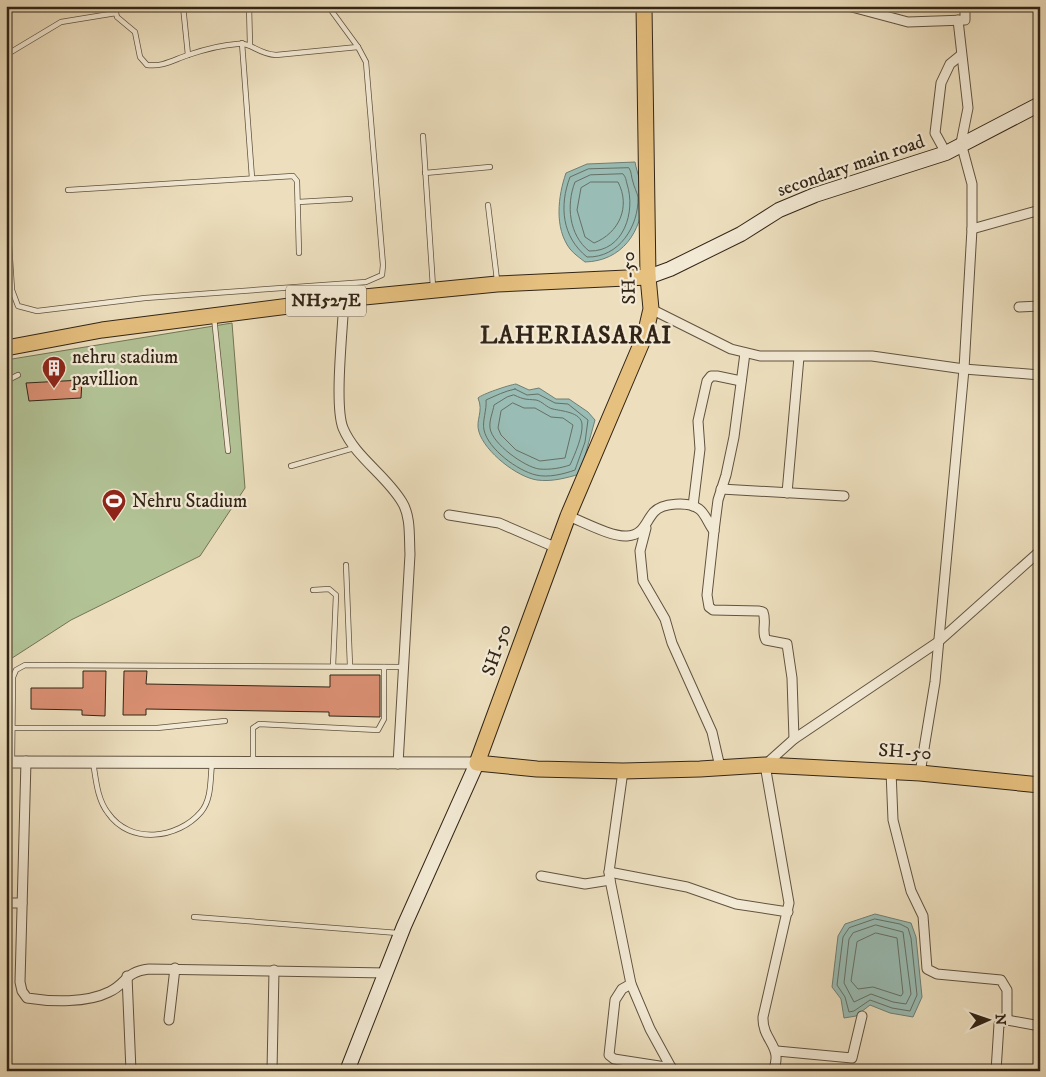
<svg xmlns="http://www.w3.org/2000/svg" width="1046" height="1077" viewBox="0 0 1046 1077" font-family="'IM FELL DW Pica',serif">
	<rect width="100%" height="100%" fill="#eddfbe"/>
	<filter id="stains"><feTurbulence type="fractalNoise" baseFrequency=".004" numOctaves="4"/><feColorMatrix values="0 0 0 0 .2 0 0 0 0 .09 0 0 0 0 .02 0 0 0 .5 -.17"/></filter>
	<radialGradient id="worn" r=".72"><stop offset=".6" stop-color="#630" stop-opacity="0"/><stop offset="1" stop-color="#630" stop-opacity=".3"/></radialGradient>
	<polygon fill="#b2c396" stroke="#727456" points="232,323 245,488 200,556 71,620 6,662 6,360"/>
	<g fill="#99bcb4" stroke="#6f7f75">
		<path d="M635,162C637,173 643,188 643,197C642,232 622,261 585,262C580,258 574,254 570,249C554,228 558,196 566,173L587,164Z"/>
		<path d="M516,384L529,390L539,388L556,399H569L588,412L595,420L580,474C566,478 552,482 537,480C517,477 485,452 479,432C475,420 484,412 478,398C482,394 509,385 516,384Z"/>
		<polygon points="875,914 911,923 916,937 922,997 913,1017 890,1013 870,1005 856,1016 844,1018 841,999 832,987 838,936 845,924"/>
	</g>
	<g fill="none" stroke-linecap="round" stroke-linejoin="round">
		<g stroke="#657065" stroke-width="1">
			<path d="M629,168C632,172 631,177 633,182C634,187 637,192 638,197C639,226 619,258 587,257C562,237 559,206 570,177L588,169Z"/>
			<path d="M623,174C626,177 626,180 627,184C636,211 624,252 589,251C569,235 566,205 575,182L590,175Z"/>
			<path d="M591,182H618C631,207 619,233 594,243L585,237L577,210L581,188Z"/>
			<path d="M515,389L527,395L538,394L555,403L568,404L588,420L585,442L575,470C564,474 548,478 536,475C518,471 488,449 484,430C482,421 487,410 486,400C495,396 505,391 515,389Z"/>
			<path d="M514,395C525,400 525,399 536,400C542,401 547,408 553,409C561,411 581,412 582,424C583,436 575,454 570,465C561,468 550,470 539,469C525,467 492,444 490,428C489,420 493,412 494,405L507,397Z"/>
			<polygon points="513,403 524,408 535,408 551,417 563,418 573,425 565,458 540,461 516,450 501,435 498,428 501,411"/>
			<polygon points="875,919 900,924 908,928 911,938 917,995 910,1011 892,1008 870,1000 854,1011 849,1012 845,997 837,985 843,937 849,928"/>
			<polygon points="876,925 903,932 911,994 906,1004 893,1002 871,994 854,1002 844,983 849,939 853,933"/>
			<polygon points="876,933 897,938 903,993 901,996 873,987 858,989 851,981 857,942"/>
		</g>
	</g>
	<g fill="#db9074" stroke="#312416">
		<polygon points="82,380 81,398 29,401 26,383"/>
		<polygon points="83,671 106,671 105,716 82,715 82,710 31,709 31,688 83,688"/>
		<polygon points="124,671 147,671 146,684 330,687 330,675 380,675 380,717 329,716 329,712 146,709 146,715 123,715"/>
	</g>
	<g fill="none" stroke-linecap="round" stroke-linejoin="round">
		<defs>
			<g id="service">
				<polyline points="183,6 188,55"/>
				<polyline points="249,6 250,45"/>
				<polyline points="242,43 252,178"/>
				<path d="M6,55L61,22L116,13L117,17L135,32L140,57L147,65C163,67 173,60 188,55C203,50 221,45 237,44C252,42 257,54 276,55L358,47"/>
				<polyline points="423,136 433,287"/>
				<polyline points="425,173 490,167"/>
				<polyline points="68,190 293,176 297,181 299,253"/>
				<polyline points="6,197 12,290 18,306 37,311 145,298 366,282 382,275 383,265 366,62 358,47 328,6"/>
				<polyline points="298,202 350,199"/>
				<polyline points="488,205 497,280"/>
				<polyline points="214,317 228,451"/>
				<polyline points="6,381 18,375"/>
				<polyline points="291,466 354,448"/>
				<polyline points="346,565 350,666"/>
				<polyline points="313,590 329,589 336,595 333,666"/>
				<polyline points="12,728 157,728 225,721"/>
				<polyline points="12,762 13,677 16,670 25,665 403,667"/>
				<path d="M93,762C96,779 97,799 108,813C130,845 178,839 201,812C212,799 210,779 212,764"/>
				<polyline points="253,762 253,728 259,724 378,730 384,719 384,667"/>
				<polyline points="194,917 398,933"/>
			</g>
			<g id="minor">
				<polyline points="848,6 908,22 965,20 965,6"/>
				<polyline points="946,153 935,133 941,83 950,64 961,55"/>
				<polyline points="972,229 1040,210"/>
				<path d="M344,299C343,327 334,405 343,428C355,457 386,475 402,502C411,516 409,538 410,554L398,764"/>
				<polyline points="1019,307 1040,306"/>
				<polyline points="651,309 731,349 760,356 872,356 964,369 1040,375"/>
				<polyline points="721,489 844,496"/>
				<polyline points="787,493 799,357"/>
				<polyline points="693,506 700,449 698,421 707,381 711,376 717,376 741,381"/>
				<polyline points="449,515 499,523 557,548"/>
				<path d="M568,516C584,522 611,537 627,536C644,535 645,522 654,512C662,503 689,501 699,509C705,513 709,525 714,531L718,500L726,475L734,437L745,353"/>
				<polyline points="646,528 640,551 643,581 665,619 672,643 712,732 720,767"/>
				<path d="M714,531L707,595L709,607L713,610L759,611L763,612C767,622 761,632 766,640L787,644L792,678L794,739"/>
				<path d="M26,761L20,982L22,991L27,998C52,1002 87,1003 109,992C127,984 124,972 149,969L387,973"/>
				<polyline points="623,771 609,872 610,880 631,984 650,1029 673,1071"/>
				<polyline points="891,771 893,820 911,891 923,916 927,969 937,974 1001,980 1007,990 1007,1020"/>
				<polyline points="920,773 935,682 964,369 972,229 972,184 961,143 968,108 958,20"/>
				<polyline points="609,872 687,887 736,904 788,912"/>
				<polyline points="541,876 585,884 610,880"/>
				<polyline points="6,903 22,903"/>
				<polyline points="127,976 131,1071"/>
				<polyline points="631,984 622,989 615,1000 609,1055 614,1059 672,1068"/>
				<polyline points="169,1020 175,968"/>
				<polyline points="777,1051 852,1058 862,1016"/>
				<polyline points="272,1071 274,970"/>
				<path d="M773,1071C784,1046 762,1041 763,1017L789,903L765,765L794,739L938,642L1040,551"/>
				<polyline points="996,1071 999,1024 1007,1020 1040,1026"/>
			</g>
			<polyline id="tertiary" points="6,762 477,763"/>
			<g id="secondary">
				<polyline points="648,277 670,269 741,234 779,210 815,195 946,153 1040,104"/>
				<polyline points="347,1071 404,926 477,763"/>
			</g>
			<polyline id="primary" points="648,277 651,309 645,335 568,516 477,763 537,769 623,771 700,769 765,765 920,773 1040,785"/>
			<polyline id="trunk" points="6,348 102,330 344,299 497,284 648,277 644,6"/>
		</defs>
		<use href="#service" stroke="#605340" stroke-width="6"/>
		<use href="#minor" stroke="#605340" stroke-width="11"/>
		<use href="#tertiary" stroke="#605340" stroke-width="13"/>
		<use href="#secondary" stroke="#312416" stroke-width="16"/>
		<use href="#primary" stroke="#312416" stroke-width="17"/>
		<use href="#trunk" stroke="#312416" stroke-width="17"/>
		<use href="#service" stroke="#f3ead5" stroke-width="4.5"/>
		<use href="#minor" stroke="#f3ead5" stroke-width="9"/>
		<use href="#tertiary" stroke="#f3ead5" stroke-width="11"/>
		<use href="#secondary" stroke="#f3ead5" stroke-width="14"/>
		<use href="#primary" stroke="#e6c07f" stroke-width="15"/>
		<use href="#trunk" stroke="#e6c07f" stroke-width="15"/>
	</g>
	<defs>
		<symbol id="building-pin" viewBox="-11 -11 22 30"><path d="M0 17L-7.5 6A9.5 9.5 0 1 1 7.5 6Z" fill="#8f2418" stroke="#f3ead5"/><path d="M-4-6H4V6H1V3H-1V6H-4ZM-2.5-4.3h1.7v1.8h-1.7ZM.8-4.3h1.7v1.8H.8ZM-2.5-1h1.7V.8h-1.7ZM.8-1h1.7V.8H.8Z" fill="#fff"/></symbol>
		<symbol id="stadium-pin" viewBox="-11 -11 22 30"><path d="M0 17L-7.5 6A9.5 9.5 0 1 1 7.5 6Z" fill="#8f2418" stroke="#f3ead5"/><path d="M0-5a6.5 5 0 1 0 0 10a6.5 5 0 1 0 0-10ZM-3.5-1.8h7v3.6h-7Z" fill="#fff"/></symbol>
	</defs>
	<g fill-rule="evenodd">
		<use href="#building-pin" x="40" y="354" width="28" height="38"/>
		<use href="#stadium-pin" x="100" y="487" width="28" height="38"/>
	</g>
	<g text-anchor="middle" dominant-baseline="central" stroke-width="4.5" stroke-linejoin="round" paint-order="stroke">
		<rect fill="#f3ead5" stroke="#6b5f4f" stroke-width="1" x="286" y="285.5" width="80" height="31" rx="4"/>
		<g font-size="18" font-weight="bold" fill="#312416">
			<text x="326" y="301">NH527E</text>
		</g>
		<g font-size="19" fill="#312416" stroke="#f3ead5">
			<text transform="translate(851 166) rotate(-19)">secondary main road</text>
			<text transform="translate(629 278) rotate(-91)">SH-50</text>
			<text transform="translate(497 650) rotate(-70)">SH-50</text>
			<text transform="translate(905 752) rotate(4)">SH-50</text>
		</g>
		<g font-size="19" fill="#312416" stroke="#f3ead5" text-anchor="start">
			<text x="72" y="357">nehru stadium<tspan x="72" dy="22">pavillion</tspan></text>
			<text x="132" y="501">Nehru Stadium</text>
		</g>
		<g font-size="24" font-weight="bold" letter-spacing="1" fill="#312416" stroke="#f3ead5">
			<text x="576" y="336">LAHERIASARAI</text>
		</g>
	</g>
	<rect width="1046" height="1077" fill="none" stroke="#eddfbe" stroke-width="25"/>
	<rect x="8" y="8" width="1031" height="1062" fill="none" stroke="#312416" stroke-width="2.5"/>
	<rect x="12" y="12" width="1021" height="1052" fill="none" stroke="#312416"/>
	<g transform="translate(988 1020) rotate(88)" stroke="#f3ead5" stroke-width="4" paint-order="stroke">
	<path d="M0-4L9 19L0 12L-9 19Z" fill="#312416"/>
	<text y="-8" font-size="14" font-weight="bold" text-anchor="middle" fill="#312416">N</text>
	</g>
	<rect width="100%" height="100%" filter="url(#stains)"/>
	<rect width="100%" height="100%" fill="url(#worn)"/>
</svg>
